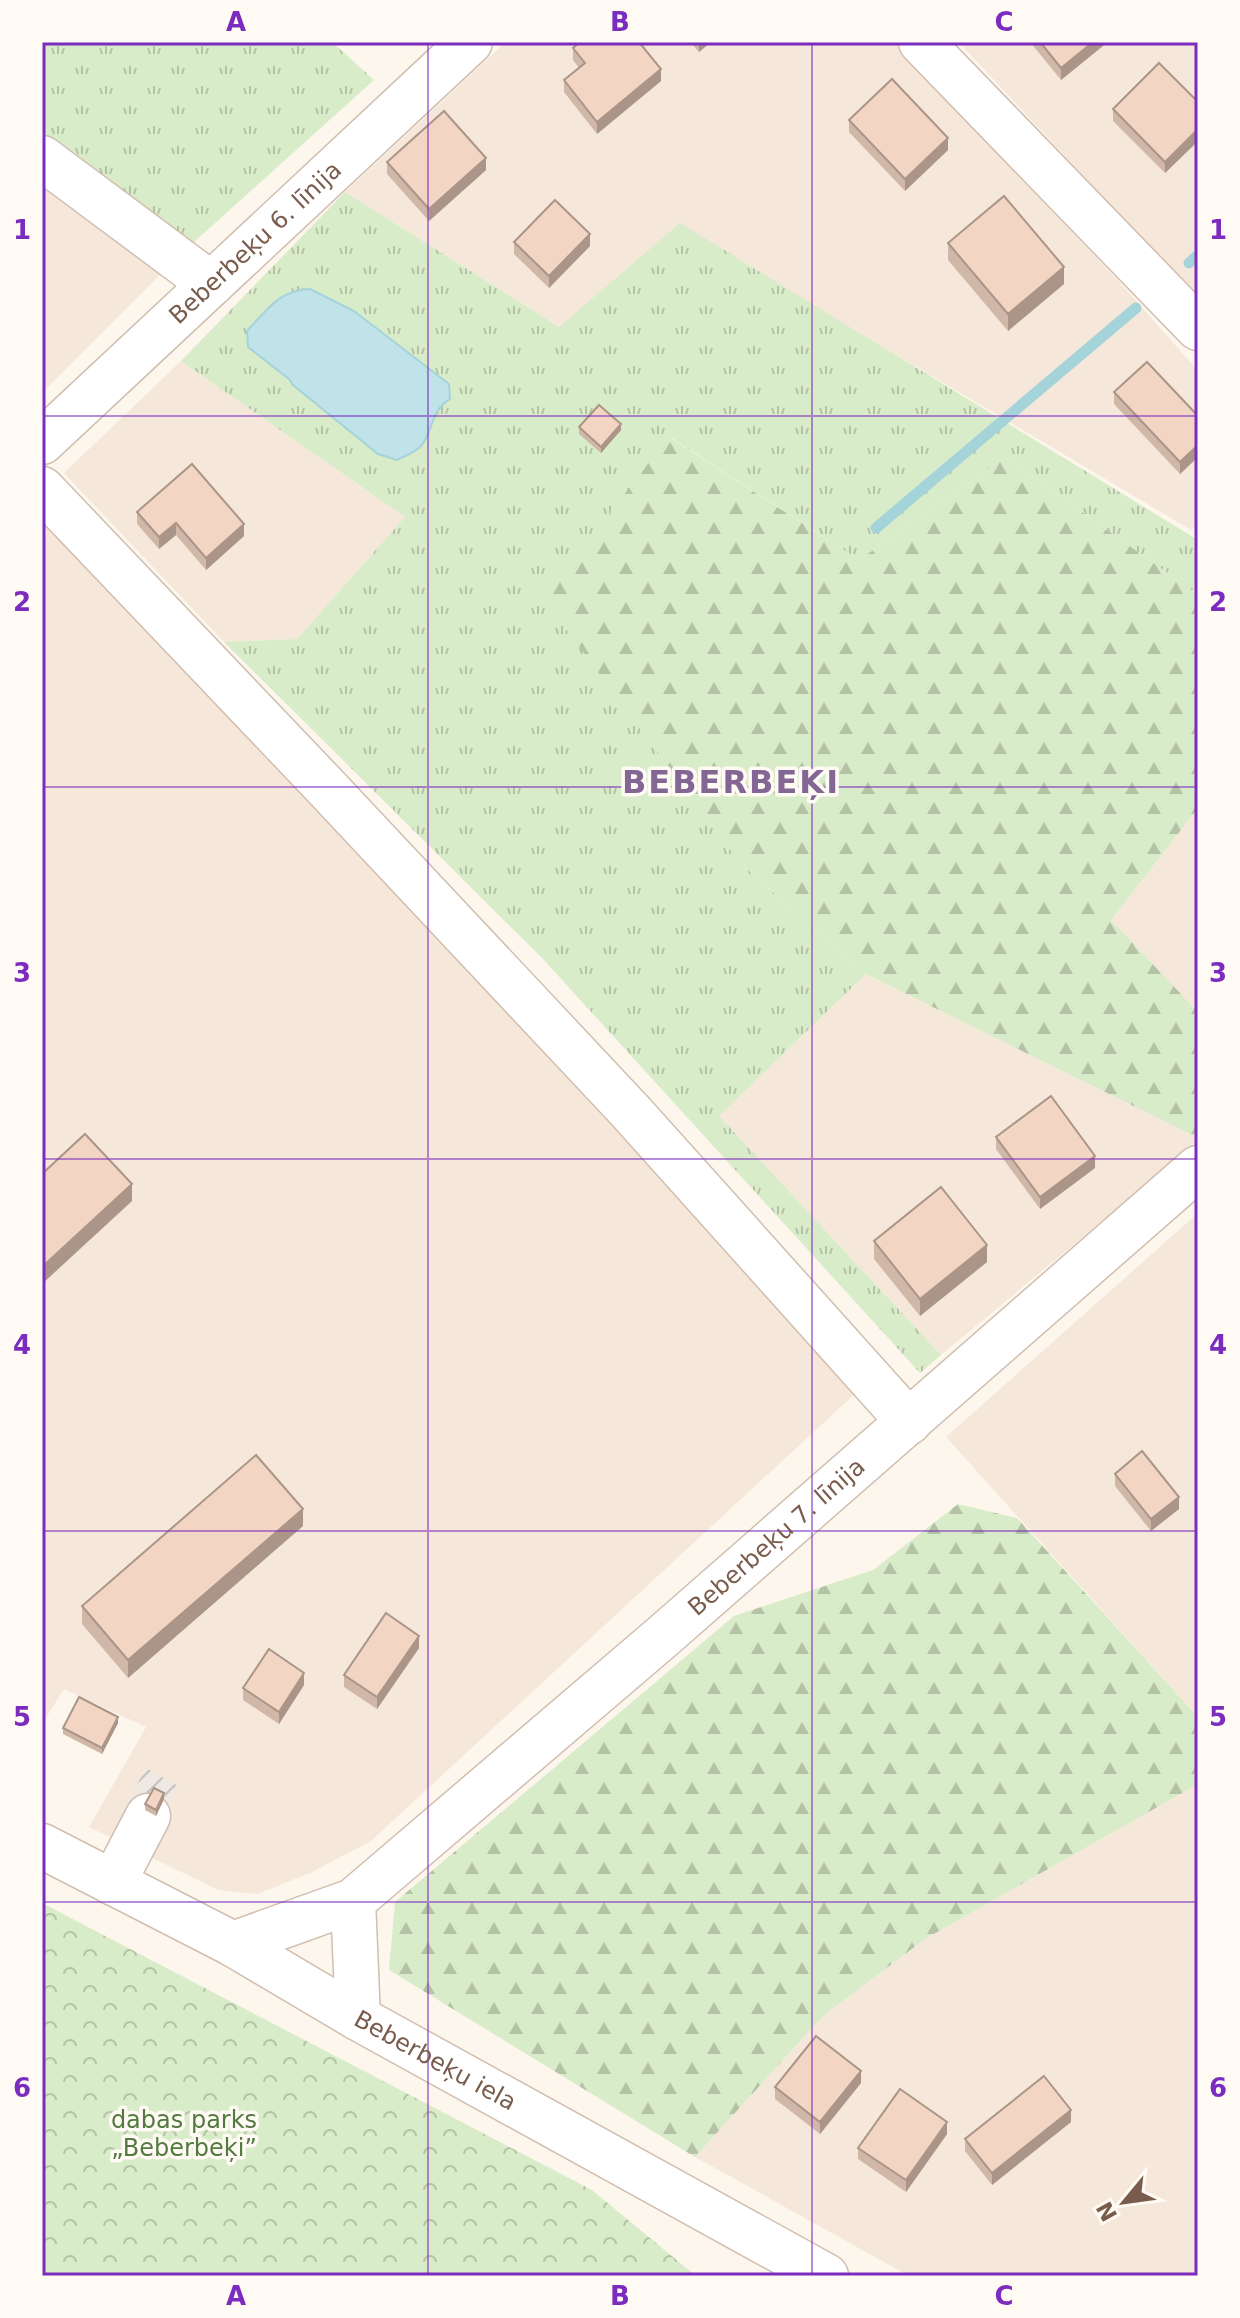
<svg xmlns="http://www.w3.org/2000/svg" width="1240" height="2318" viewBox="0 0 1240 2318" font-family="'DejaVu Sans',sans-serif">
	<defs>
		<pattern id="industrial-furrows" width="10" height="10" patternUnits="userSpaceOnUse" patternTransform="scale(2)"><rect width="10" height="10" fill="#efe9e4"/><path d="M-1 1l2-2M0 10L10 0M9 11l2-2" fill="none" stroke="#c7c0bb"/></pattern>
		<pattern id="grass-tufts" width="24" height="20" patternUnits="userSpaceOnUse" patternTransform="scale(2)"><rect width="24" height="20" fill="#d8ecc9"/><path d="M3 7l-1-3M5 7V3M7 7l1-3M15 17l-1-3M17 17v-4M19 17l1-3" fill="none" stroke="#b4c2a5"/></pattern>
		<pattern id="forest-firs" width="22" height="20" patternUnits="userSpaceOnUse" patternTransform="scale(2)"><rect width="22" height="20" fill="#d8ecc9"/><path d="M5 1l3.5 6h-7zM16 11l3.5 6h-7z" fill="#b4c2a5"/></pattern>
		<pattern id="park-crowns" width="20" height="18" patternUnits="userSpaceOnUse" patternTransform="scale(2)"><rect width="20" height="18" fill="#d8ecc9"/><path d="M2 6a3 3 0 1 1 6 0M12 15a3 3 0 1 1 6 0" fill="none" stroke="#b4c2a5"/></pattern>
	</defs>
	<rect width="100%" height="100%" fill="#fdf6ec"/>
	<g fill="#f5e8da">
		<polygon points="506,42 894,42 1132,296 1198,371 1198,525 1191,530 819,309 559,327 345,192"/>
		<polygon points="959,42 1198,42 1198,299 966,50"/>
		<polygon points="42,172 169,266 42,393"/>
		<polygon points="181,361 405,517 297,639 224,642 64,473"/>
		<polygon points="42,513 858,1391 371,1841 310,1873 257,1894 218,1890 89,1827 146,1727 64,1689 42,1724"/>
		<polygon points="1198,808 1198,1012 1111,920"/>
		<polygon points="866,974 1198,1138 1198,1141 941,1355 719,1116"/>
		<polygon points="1198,1213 1198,1717 946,1437"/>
		<polygon points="1198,1784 1198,2276 909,2276 695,2157 823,2016 925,1939"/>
	</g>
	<polygon fill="url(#industrial-furrows)" points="146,1768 178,1786 153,1834 120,1816"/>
	<g fill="url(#grass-tufts)">
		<polygon points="42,42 332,42 374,80 193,243 42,136"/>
		<polygon points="345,192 559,327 680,223 1198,540 1198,595 1005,457 859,560 670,437 738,861 866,974 719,1116 941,1355 920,1373 543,959 224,642 297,639 405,517 181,361"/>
	</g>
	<g fill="url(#forest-firs)">
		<polygon points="669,437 859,560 1005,457 1198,595 1198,808 1111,920 1198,1012 1198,1138 866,974 738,861 543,598"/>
		<polygon points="958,1504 1017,1518 1198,1717 1198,1784 925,1939 823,2016 695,2157 389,1970 395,1902 734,1616 873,1570"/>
	</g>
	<polygon fill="url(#park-crowns)" points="42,1903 592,2190 696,2276 42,2276"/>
	<path fill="#bfe3e8" stroke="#a5d3da" stroke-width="2" d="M310,289L354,311L449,384L450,399C430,410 433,434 420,447C414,453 404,456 397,460L378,454L293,385L289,379L248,347L247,331C267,310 279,290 310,289Z"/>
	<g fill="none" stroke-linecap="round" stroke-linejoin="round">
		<g stroke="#a5d3da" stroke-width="11">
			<polyline points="1189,263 1198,255"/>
			<polyline points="876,528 1136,308"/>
		</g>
		<defs>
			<g id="minor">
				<polyline points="921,42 1198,328"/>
				<polyline points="42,158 211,284"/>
				<path id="s1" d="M42,442L470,42"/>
				<polyline points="42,489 324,785 631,1112 909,1422"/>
				<path id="s2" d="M42,1846L233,1944L358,2018L826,2276"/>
				<polyline points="113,1883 148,1816"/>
				<polyline points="353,1901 358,2018"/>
				<path id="s3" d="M233,1944L353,1901L661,1638L1198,1168"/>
			</g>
		</defs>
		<use href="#minor" stroke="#d1beb0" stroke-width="47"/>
		<use href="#minor" stroke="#fff" stroke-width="44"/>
	</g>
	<g fill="#d1b7a8">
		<polygon points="690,42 711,42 699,52"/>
		<polygon points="1030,42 1104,42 1104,45 1061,80"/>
		<polygon points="573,48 661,81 597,134 564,92 564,80 579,68 573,60"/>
		<polygon points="1198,102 1198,141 1165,173 1113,121 1113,109"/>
		<polygon points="849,120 948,150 905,191 849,132"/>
		<polygon points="387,162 486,170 429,221 387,174"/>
		<polygon points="514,242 590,246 549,288 514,254"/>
		<polygon points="948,243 1064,284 1008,331 948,260"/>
		<polygon points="1114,392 1198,416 1198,457 1180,474 1114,404"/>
		<polygon points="579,427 621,430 601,453 579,434"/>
		<polygon points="137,512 244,536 206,570 176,535 159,549 137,524"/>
		<polygon points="996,1137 1095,1168 1040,1209 996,1149"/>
		<polygon points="874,1241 987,1262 920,1316 874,1259"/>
		<polygon points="1115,1474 1179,1509 1151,1531 1115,1486"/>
		<polygon points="303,1526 128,1678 82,1624 82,1606"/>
		<polygon points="419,1648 377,1709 344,1687 344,1675"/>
		<polygon points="304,1685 279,1724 243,1700 243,1688"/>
		<polygon points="118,1723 102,1754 63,1734 63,1728"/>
		<polygon points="164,1799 156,1816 145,1810 145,1804"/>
		<polygon points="861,2083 820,2134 775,2099 775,2087"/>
		<polygon points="1071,2122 992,2185 965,2151 965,2139"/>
		<polygon points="947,2134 906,2192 858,2159 858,2148"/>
	</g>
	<g fill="#aa9588">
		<polygon points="699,42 711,42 699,52"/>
		<polygon points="1093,42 1104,42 1104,45 1061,80 1061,68"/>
		<polygon points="661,69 661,81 597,134 597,122"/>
		<polygon points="1198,129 1198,141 1165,173 1165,162"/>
		<polygon points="948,138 948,150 905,191 905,179"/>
		<polygon points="486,158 486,170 429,221 429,209"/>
		<polygon points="590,234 590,246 549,288 549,276"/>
		<polygon points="1064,267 1064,284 1008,331 1008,314"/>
		<polygon points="45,296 45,308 42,311 42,299"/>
		<polygon points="621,424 621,430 601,453 601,447"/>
		<polygon points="1198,445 1198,457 1180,474 1180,462"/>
		<polygon points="176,523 176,535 159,549 159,537"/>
		<polygon points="244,524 244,536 206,570 206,558"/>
		<polygon points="1095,1156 1095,1168 1040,1209 1040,1197"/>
		<polygon points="132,1184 132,1201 42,1284 42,1267"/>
		<polygon points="987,1245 987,1262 920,1316 920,1299"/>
		<polygon points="1179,1497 1179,1509 1151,1531 1151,1519"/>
		<polygon points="303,1509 303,1526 128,1678 128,1660"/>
		<polygon points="419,1636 419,1648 377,1709 377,1697"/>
		<polygon points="304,1673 304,1685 279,1724 279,1712"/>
		<polygon points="118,1717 118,1723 102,1754 102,1748"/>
		<polygon points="164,1793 164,1799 156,1816 156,1810"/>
		<polygon points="861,2071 861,2083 820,2134 820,2122"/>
		<polygon points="1071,2110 1071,2122 992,2185 992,2173"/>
		<polygon points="947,2122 947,2134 906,2192 906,2180"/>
	</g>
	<g fill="#f3d5c3" stroke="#aa9588" stroke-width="2">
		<polygon points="580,42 639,42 661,69 597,122 564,80 585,63 573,48"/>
		<polygon points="1040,42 1093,42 1061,68"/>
		<polygon points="1159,63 1198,102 1198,129 1165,162 1113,109"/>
		<polygon points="892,79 948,138 905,179 849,120"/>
		<polygon points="444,111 486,158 429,209 387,162"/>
		<polygon points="1004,196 1064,267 1008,314 948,243"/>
		<polygon points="555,200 590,234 549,276 514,242"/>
		<polygon points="1147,362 1198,416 1198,445 1180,462 1114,392"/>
		<polygon points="599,405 621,424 601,447 579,427"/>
		<polygon points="192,464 244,524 206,558 176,523 159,537 137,512"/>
		<polygon points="1051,1096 1095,1156 1040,1197 996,1137"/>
		<polygon points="85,1134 132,1184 42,1267 42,1174"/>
		<polygon points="941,1187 987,1245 920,1299 874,1241"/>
		<polygon points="1142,1451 1179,1497 1151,1519 1115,1474"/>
		<polygon points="256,1455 303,1509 128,1660 82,1606"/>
		<polygon points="386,1613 419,1636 377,1697 344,1675"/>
		<polygon points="269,1649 304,1673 279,1712 243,1688"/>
		<polygon points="79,1697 118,1717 102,1748 63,1728"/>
		<polygon points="154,1788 164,1793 156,1810 145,1804"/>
		<polygon points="816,2036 861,2071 820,2122 775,2087"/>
		<polygon points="1044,2076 1071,2110 992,2173 965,2139"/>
		<polygon points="900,2089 947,2122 906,2180 858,2148"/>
	</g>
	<path fill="none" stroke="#7b2cbf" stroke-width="2" stroke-opacity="0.55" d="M428,42V2276M812,42V2276M42,416H1198M42,787H1198M42,1159H1198M42,1531H1198M42,1902H1198"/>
	<g text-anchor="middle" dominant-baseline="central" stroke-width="7" stroke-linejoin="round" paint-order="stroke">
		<g font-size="24" fill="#7a5c4d" stroke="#fffaf3">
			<text stroke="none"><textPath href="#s1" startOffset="292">Beberbeķu 6. līnija</textPath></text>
			<text stroke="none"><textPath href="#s3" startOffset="686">Beberbeķu 7. līnija</textPath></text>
			<text stroke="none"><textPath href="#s2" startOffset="448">Beberbeķu iela</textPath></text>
		</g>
		<g font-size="24" fill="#537a41" stroke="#fffaf3">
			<text x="184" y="2120">dabas parks<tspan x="184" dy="28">„Beberbeķi”</tspan></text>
		</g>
		<g font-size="32" font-weight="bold" letter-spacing="2" fill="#846695" stroke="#fffaf3">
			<text x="731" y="782">BEBERBEĶI</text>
		</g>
	</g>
	<rect width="1240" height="2318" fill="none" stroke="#fffaf3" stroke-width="88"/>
	<g transform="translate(1124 2202) rotate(241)" stroke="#fffaf3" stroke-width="6" paint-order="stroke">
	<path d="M0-6L14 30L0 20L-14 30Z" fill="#7a5c4d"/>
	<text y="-12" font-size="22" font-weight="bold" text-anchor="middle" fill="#7a5c4d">N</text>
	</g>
	<rect x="44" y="44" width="1152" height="2230" fill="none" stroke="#7b2cbf" stroke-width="3"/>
	<g font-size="26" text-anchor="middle" font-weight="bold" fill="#7b2cbf">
		<text x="236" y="31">A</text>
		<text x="620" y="31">B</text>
		<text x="1004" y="31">C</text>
		<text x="22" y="239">1</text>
		<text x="1218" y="239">1</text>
		<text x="22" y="611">2</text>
		<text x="1218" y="611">2</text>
		<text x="22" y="982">3</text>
		<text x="1218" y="982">3</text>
		<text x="22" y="1354">4</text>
		<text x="1218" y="1354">4</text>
		<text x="22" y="1726">5</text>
		<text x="1218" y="1726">5</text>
		<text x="22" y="2097">6</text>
		<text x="1218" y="2097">6</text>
		<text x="236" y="2305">A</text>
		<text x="620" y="2305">B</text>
		<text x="1004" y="2305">C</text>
	</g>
</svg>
